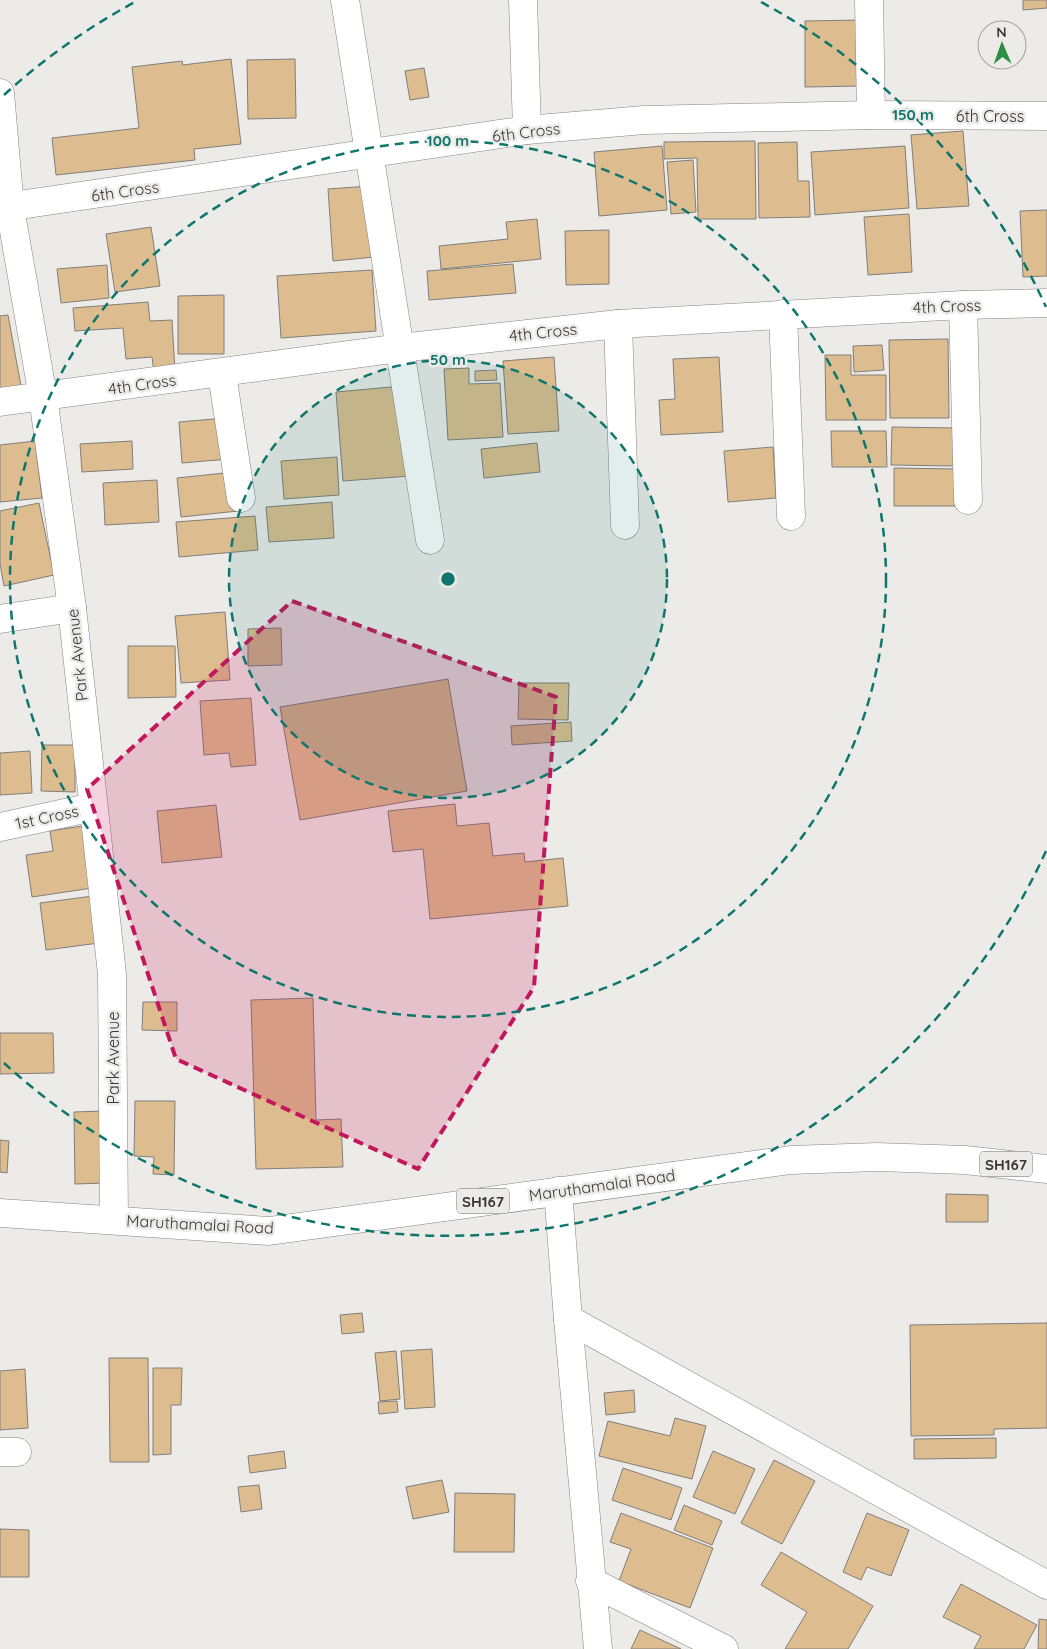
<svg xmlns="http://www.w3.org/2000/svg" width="1047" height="1649" viewBox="0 0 1047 1649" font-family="Quicksand,sans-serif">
	<rect width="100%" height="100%" fill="#edebe8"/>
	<g fill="#ddbd8f" stroke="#807e7b">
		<polygon points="1023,0 1047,0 1047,8 1023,10"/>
		<polygon points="861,20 862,86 805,87 805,21"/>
		<polygon points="231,59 241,144 194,149 195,160 56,175 52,138 139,128 132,67 182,61 183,65"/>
		<polygon points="295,59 296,118 248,119 247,60"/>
		<polygon points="424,68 429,97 410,100 405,71"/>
		<polygon points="963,131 969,206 917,209 911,135"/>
		<polygon points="755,141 756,219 698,219 697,158 664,159 664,142"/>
		<polygon points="797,142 798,181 809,181 810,217 759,218 758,143"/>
		<polygon points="662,146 667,210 599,216 594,152"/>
		<polygon points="905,146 909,208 815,215 811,152"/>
		<polygon points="693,160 696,212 671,214 667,162"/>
		<polygon points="370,186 375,257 333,261 328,189"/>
		<polygon points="1047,210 1047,276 1023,277 1020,211"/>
		<polygon points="909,214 912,272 868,275 864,217"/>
		<polygon points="537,219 541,259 441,269 439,246 508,239 506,222"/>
		<polygon points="151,227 160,286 115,292 106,234"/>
		<polygon points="609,230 609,284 566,285 565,231"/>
		<polygon points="513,264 516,293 429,300 427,271"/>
		<polygon points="107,265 109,298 61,303 57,269"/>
		<polygon points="372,270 376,331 281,338 277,276"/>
		<polygon points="224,295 224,354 178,354 178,296"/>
		<polygon points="148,302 150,321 172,320 175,371 154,372 152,357 126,359 123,328 75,331 73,308"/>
		<polygon points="8,315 21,386 0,391 0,316"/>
		<polygon points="948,339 949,418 890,418 889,340"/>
		<polygon points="882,345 884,370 854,372 853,346"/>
		<polygon points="825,355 851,355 851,375 886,375 886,420 826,420"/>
		<polygon points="554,357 559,431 508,434 503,361"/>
		<polygon points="719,357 723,432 661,435 659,400 675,399 673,359"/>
		<polygon points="469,368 469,384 500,383 503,437 448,440 444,369"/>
		<polygon points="496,370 497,380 475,381 475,371"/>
		<polygon points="402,386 410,476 343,481 336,392"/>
		<polygon points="225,418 229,459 182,463 179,422"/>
		<polygon points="892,427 956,428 955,466 891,465"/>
		<polygon points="831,431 886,431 887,467 832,467"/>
		<polygon points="35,441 42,498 0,502 0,445"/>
		<polygon points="132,441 133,469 82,472 80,444"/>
		<polygon points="537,443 540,472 484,478 481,449"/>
		<polygon points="773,447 776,498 728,502 724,451"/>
		<polygon points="337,457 339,495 284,499 281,461"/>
		<polygon points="894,468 957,469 957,506 894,506"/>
		<polygon points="234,472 238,511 181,517 177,478"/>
		<polygon points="157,480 159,522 105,525 103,483"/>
		<polygon points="332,502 334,538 269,542 266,507"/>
		<polygon points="39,503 54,575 4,586 0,564 0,511"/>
		<polygon points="255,516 258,550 179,557 176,522"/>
		<polygon points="225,612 230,680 181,683 175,616"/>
		<polygon points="281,628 282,665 248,666 248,629"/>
		<polygon points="128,646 175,646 176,697 128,698"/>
		<polygon points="448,679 467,791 300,820 280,707"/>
		<polygon points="519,683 569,683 568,720 518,719"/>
		<polygon points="251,698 256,765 231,767 229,753 204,755 200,701"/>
		<polygon points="571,722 572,741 512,745 511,726"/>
		<polygon points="42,745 75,745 75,792 41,791"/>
		<polygon points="30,751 32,793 0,795 0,753"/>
		<polygon points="455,804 457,826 489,823 493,856 524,853 525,862 563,858 568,906 430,919 423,849 393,852 388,811"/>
		<polygon points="216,805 222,857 162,863 157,811"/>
		<polygon points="89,825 99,887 32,897 26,855 53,851 50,831"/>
		<polygon points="93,896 99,943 46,950 40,903"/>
		<polygon points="313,998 316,1120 341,1119 343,1167 256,1169 251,1000"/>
		<polygon points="143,1002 177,1002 177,1031 142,1030"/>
		<polygon points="0,1033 53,1033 54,1073 0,1074"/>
		<polygon points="135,1101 175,1101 174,1175 153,1174 154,1157 134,1156"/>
		<polygon points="104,1111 104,1183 75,1184 74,1112"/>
		<polygon points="0,1140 9,1141 7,1173 0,1172"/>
		<polygon points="946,1194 988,1195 988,1222 946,1222"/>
		<polygon points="362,1313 364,1332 342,1334 340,1315"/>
		<polygon points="1047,1323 1047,1428 994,1429 994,1435 911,1436 910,1325"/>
		<polygon points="432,1349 435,1407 405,1409 401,1351"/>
		<polygon points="396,1351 400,1399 380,1401 375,1353"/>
		<polygon points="109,1358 148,1358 149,1462 110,1462"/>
		<polygon points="153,1368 182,1368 181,1405 171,1405 171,1454 153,1455"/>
		<polygon points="25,1369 28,1428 0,1430 0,1371"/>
		<polygon points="634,1390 635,1412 606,1415 604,1393"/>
		<polygon points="397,1401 398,1412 379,1414 378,1402"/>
		<polygon points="675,1418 706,1426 692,1479 599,1456 608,1421 670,1436"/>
		<polygon points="996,1438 996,1458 914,1459 914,1439"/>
		<polygon points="284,1451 286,1468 250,1473 248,1456"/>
		<polygon points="713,1451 755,1469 735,1514 693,1497"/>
		<polygon points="774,1460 815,1481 782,1544 741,1523"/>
		<polygon points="623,1468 682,1488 671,1520 612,1500"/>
		<polygon points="442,1480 449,1512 413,1519 406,1487"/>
		<polygon points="259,1485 262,1509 241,1512 238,1487"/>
		<polygon points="455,1493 515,1494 514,1552 454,1552"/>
		<polygon points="684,1505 722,1521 712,1545 674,1530"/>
		<polygon points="621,1513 713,1548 690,1608 619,1581 631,1549 610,1542"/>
		<polygon points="867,1513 909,1530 891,1576 867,1567 861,1580 843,1572"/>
		<polygon points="0,1529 29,1530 29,1577 0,1577"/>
		<polygon points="781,1552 873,1606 848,1649 785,1649 807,1612 761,1585"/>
		<polygon points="961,1584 1037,1625 1024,1649 974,1649 981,1636 943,1617"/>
		<polygon points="1039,1619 1047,1620 1047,1649 1038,1649"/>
		<polygon points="640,1630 681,1649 631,1649"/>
	</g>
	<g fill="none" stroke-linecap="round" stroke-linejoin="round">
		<defs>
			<g id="street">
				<polyline points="345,0 430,540"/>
				<polyline points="523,0 527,130"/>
				<polyline points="869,0 871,115"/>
				<polyline points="0,93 10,208 43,397 72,608 112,974 114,1219"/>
				<polyline points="0,208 527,130 644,120 871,115 1047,116"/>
				<polyline points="963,305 968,500"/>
				<polyline points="783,314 791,516"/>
				<polyline points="618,324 625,525"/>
				<polyline points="222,374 241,498"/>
				<polyline points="0,402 400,348 618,324 963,305 1047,303"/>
				<polyline points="0,619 72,608"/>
				<polyline points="0,827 93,807"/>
				<polyline points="558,1191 568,1319 598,1649"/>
				<polyline points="568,1319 1047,1585"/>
				<polyline points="0,1452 17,1452"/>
				<polyline points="590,1581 724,1649"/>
			</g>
			<polyline id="primary" points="0,1213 269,1231 791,1160 877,1157 965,1160 1047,1169"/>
		</defs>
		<use href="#street" stroke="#868481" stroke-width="29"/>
		<use href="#primary" stroke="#868481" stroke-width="29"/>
		<use href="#street" stroke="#fff" stroke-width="28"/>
		<use href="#primary" stroke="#fff" stroke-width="28"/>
	</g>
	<path fill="#c2185b" fill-opacity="0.2" stroke="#c2185b" stroke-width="4" stroke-dasharray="10 6" stroke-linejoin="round" d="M292,601L556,697L534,987L418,1169L176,1059L87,789Z"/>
	<circle cx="448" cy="579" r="219" fill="#0f766e" fill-opacity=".12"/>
	<g fill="none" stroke="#0f766e" stroke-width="2.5" stroke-dasharray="9 6">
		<circle cx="448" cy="579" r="219"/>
		<circle cx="448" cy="579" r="438"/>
		<path d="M1046 851A657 657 0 0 1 4 1063M4 95A657 657 0 0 1 135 2M761 2A657 657 0 0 1 1046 307"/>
	</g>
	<g text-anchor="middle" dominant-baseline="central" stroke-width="5" stroke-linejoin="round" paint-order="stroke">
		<g fill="#edebe8" stroke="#6e6e6b" stroke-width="1">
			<rect x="980" y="1151.5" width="52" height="25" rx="4"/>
			<rect x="457" y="1188.5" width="52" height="25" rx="4"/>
		</g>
		<g font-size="15" font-weight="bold" fill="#383836">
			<text x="1006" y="1164">SH167</text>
			<text x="483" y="1201">SH167</text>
		</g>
		<g font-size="16" fill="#383836" stroke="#edebe8">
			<text x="990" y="116">6th Cross</text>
			<text transform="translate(526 132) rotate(-7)">6th Cross</text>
			<text transform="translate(125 191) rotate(-8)">6th Cross</text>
			<text transform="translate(947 306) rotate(-2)">4th Cross</text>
			<text transform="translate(543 332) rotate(-6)">4th Cross</text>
			<text transform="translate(142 384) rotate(-8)">4th Cross</text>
			<text transform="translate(77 655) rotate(-96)">Park Avenue</text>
			<text transform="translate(47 817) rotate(-12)">1st Cross</text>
			<text transform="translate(113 1058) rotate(-90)">Park Avenue</text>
			<text transform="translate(602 1185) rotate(-8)">Maruthamalai Road</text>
			<text transform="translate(200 1224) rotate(3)">Maruthamalai Road</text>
		</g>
	</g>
	<circle cx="448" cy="579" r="8" fill="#0f766e" stroke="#edebe8" stroke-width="2.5"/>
	<g font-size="15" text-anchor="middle" font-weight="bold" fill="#0f766e" stroke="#edebe8" stroke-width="5" stroke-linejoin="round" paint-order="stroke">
		<text x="913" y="120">150 m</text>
		<text x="448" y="146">100 m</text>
		<text x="448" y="365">50 m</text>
	</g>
	<g transform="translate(1002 45) rotate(358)"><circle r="24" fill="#edebe8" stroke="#a5a3a1"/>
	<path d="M0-4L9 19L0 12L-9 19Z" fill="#2b8e43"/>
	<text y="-8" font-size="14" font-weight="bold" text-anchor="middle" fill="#383836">N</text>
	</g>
</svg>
